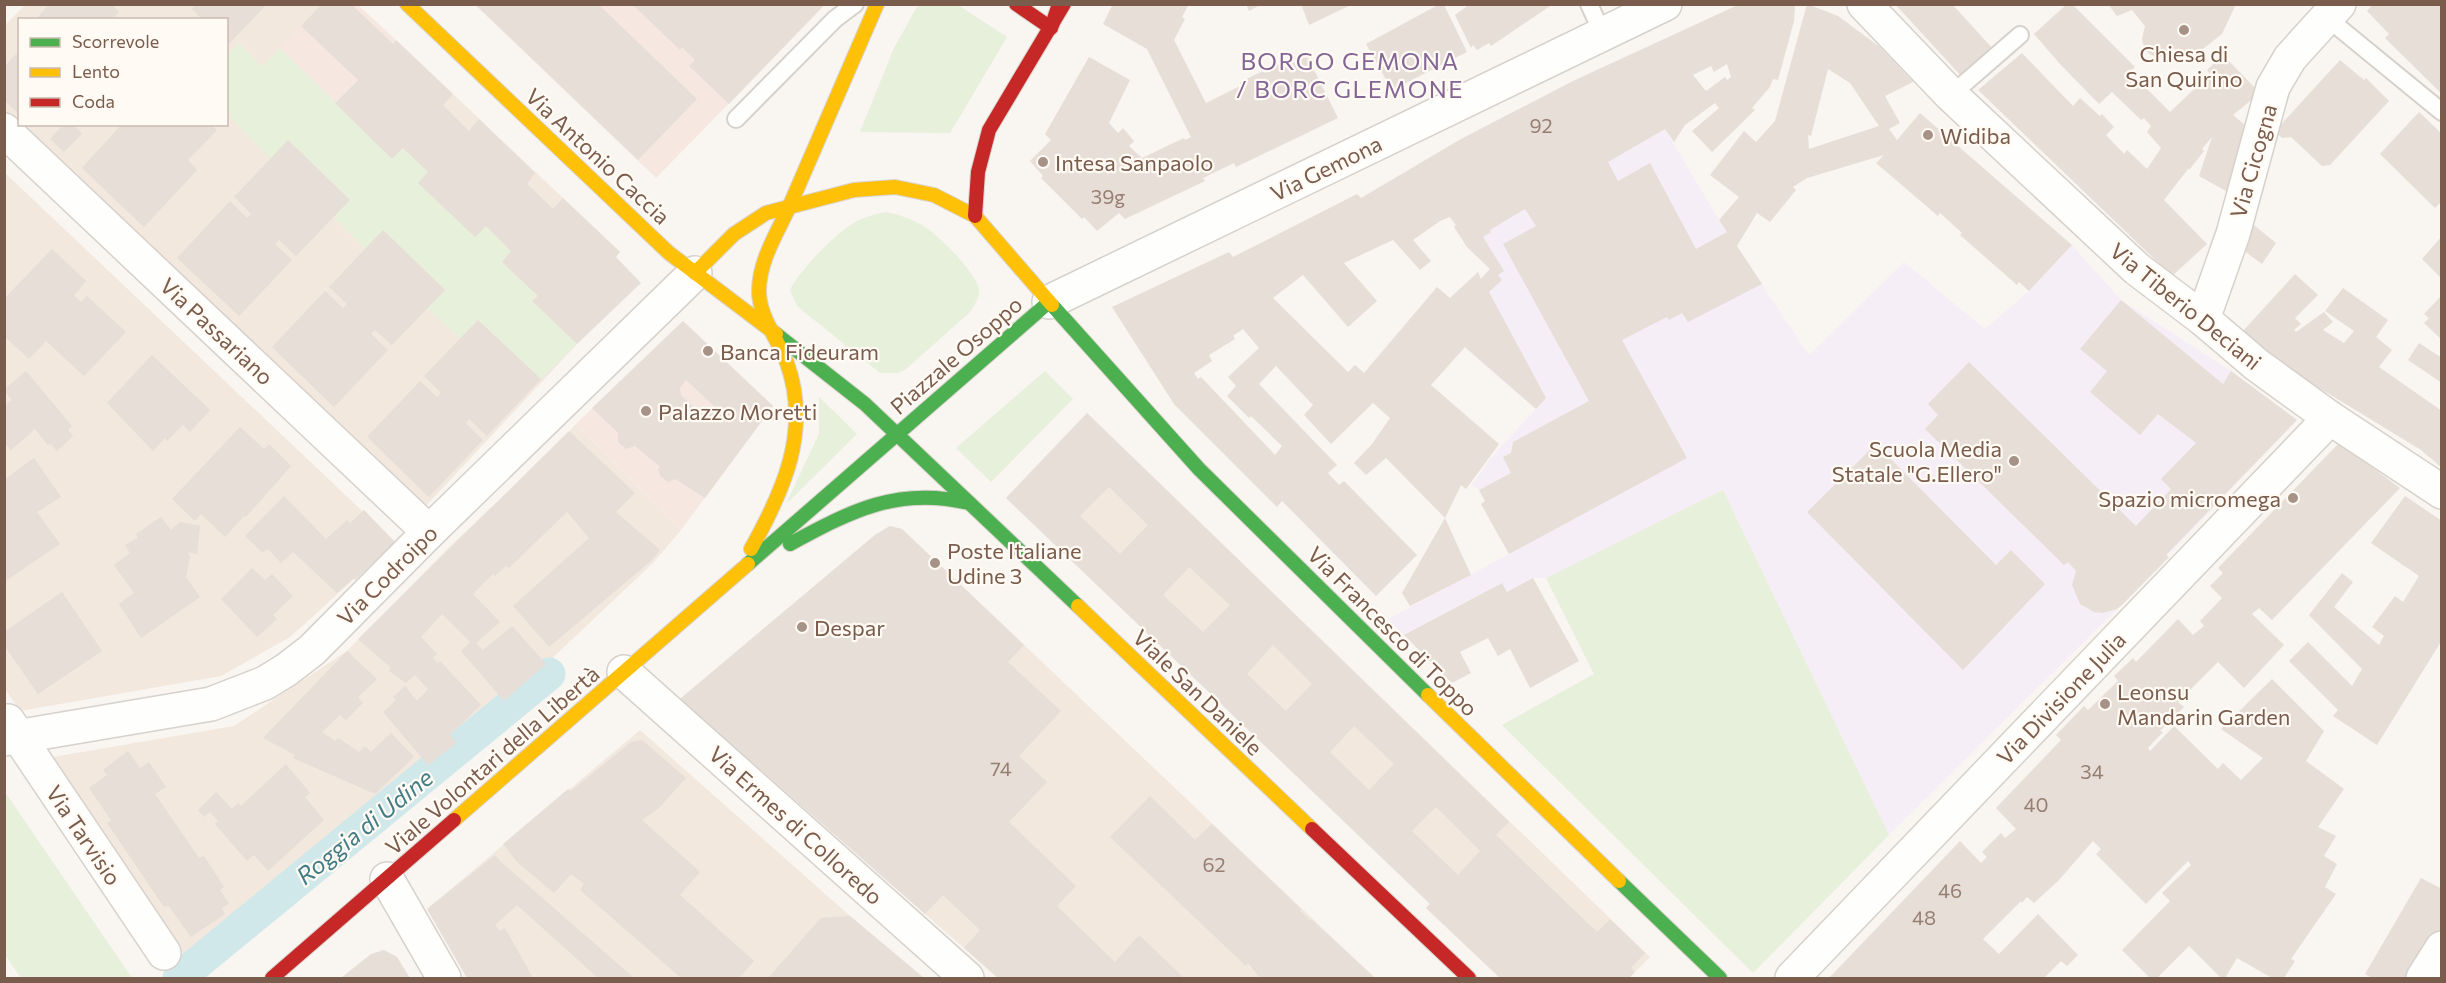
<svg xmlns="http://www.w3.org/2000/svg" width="2446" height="983" viewBox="0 0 2446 983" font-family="Commissioner,sans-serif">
	<rect width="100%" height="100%" fill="#f9f5f0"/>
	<g fill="#f2e8de" fill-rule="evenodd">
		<path d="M25,5H322L336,103L396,40L620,252L559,316L533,302L577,344L424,508L5,112L4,26ZM20,20H226V124H20Z"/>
		<polygon points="4,172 395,542 290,637 221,676 20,711 5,689"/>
		<polygon points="1087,413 1650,957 1629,978 1500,978 1426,908 1430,903 1006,498"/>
		<polygon points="576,424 681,530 654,562 546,664 457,743 185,960 53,757 234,726 347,651 448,548 549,453"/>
		<polygon points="890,526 902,529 1375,978 998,978 680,699 875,535"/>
		<polygon points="640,730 850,916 924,978 467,978 427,909"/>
	</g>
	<g fill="#f6e8e1">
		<polygon points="322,5 358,5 396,40 335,103 280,48"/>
		<polygon points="475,5 825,5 656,178"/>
		<polygon points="683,321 773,406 681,530 576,424"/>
	</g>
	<polygon fill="#f6eef6" points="1631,54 1665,129 1719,220 1809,355 1904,262 1985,329 2029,291 2072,245 2121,300 2231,371 2297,420 2117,609 1889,835 1723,490 1546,578 1533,578 1507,592 1501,583 1404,635 1388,619 1509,554 1481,504 1485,501 1479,490 1472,485 1488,461 1536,409 1470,353 1462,342 1450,298 1478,272 1481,278 1490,269 1467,247 1418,164 1573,81"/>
	<g fill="#e7f0db">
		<polygon points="918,5 958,5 1007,37 950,133 860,132 894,48"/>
		<polygon points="239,43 262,67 280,48 392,158 403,148 428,172 418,183 475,237 486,226 511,251 502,262 538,296 533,302 577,344 541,379 478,320 460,338 427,308 444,289 383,230 365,249 333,217 349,199 288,140 271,159 227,114 226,56"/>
		<path d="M886,212C900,215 913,219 925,227C939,236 979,275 979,291C979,298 974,306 970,312L906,369L898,373H880L797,306L790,290C798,272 837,232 855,222C864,217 876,214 886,212Z"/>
		<polygon points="1045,371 1073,399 991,482 956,448"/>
		<polygon points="819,397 857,434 786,504 819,434"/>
		<polygon points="1723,490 1889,835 1753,973 1502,725 1594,674 1546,578"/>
		<polygon points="4,792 5,792 132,978 21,978 5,955"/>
	</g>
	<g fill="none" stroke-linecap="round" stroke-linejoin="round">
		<polyline stroke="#d0e8ea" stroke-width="33" points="179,978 549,674"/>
	</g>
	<g fill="#e6ded7" fill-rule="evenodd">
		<polygon points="49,4 111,4 119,12 112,20 41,20 38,17"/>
		<polygon points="196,4 267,4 229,44 226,41 226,20 203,20 192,9"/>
		<polygon points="322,4 351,4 393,44 396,40 453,94 443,105 469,131 479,119 535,173 527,184 553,209 563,198 620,252 616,257 641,283 577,344 532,301 538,296 502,262 511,251 486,226 475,237 418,183 428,172 403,148 392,159 335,103 358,80 301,26"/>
		<polygon points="475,4 598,4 697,99 638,160"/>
		<polygon points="632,4 825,4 729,104 689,66 695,60 682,47 680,50"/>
		<polygon points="1113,4 1189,4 1182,17 1185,19 1174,40 1206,103 1242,85 1240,82 1278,64 1281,69 1307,56 1338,118 1236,167 1234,163 1203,178 1205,181 1125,219 1119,213 1097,231 1084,217 1082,219 1041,178 1043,176 1030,161 1051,140 1045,134 1089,57 1130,80 1109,123 1118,133 1123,128 1134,141 1129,146 1142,158 1184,138 1185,140 1191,137 1147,49 1103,24"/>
		<polygon points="1246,4 1262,4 1249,11"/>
		<polygon points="1301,4 1353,4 1309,25"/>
		<polygon points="1470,4 1476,6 1553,4 1491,46 1489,43 1477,50 1473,45 1471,48 1455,15"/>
		<path d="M1740,4H1795L1794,21L1778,80L1773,79L1770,87L1752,108L1755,110L1712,152L1692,131L1719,108L1715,103L1685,125L1674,142L1665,129L1608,162L1618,181L1650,163L1696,249L1727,232L1719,220L1739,197L1710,175L1744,131L1756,142L1775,121L1807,4L1838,16L1880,47L1913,82L1885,96L1900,123L1889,129L1897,140L1920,113L2072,245L2029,291L2019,282L2017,285L1960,235L1962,233L1940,213L1938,216L1876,163L1884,155L1807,178L1793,187L1796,190L1770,222L1757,213L1737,246L1762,284L1688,322L1682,313L1669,320L1667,317L1622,340L1687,458L1509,554L1481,504L1485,501L1479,490L1511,473L1503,457L1511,453L1513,442L1589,401L1503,244L1536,226L1525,209L1490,230L1491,232L1483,237L1504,271L1498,275L1502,280L1489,292L1546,398L1536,409L1465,347L1431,385L1499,444L1466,489L1461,485L1445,518L1386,458L1366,475L1354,463L1372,444L1390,418L1373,403L1331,444L1304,415L1313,405L1276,366L1259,384L1337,465L1328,473L1339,485L1344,481L1417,555L1376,596L1282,501L1277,507L1174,404L1112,307L1229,252L1233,257L1357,194L1361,198L1461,139L1573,81ZM1727,64L1731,77L1727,80L1725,77L1706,91L1693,75L1711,66L1714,72ZM1828,69L1850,83L1879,126L1809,149L1808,135L1811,136ZM1450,217L1456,225L1454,227L1467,247L1490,269L1481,279L1478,272L1450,298L1437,287L1364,373L1355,365L1348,372L1273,298L1303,275L1348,327L1377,301L1344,263L1393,240L1420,270L1431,261L1413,240L1440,221ZM1243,329L1259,348L1228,377L1236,386L1227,396L1249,418L1251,416L1282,446L1275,455L1201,377L1198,379L1194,373L1212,361L1209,355L1235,339L1233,336Z"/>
		<polygon points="1895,4 1952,4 1993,49 1962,77"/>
		<polygon points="2067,4 2072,4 2135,67 2130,72 2170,112 2210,74 2207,70 2223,55 2260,93 2233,115 2252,131 2235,196 2199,176 2212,137 2202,149 2204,151 2190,169 2188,169 2164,200 2207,244 2172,276 1978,90 2022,53 2073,106 2080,98 2100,116 2102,114 2114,127 2106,135 2124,154 2127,150 2147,169 2161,148 2147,132 2151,126 2144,118 2141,120 2112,92 2099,104 2060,64 2034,34"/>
		<polygon points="2108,4 2236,4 2222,34 2195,55 2173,49 2166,55 2157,58 2145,51 2142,39 2145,26 2132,10 2117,16"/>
		<polygon points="2373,4 2442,4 2442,94 2385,38 2389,34 2367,11"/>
		<polygon points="1438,5 1444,5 1467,52 1392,90 1366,44"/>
		<polygon points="20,50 20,115 4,100 4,67"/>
		<polygon points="2340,60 2364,80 2366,78 2389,101 2330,165 2322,166 2291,137 2282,138 2275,131"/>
		<polygon points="2419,112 2442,134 2442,201 2435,208 2380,154"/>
		<polygon points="64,124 73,124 82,134 64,152 50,139"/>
		<polygon points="122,124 211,124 217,130 188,160 197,170 144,227 82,168"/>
		<polygon points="288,140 350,200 296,256 279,240 275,244 292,260 239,316 177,258 230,201 247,218 251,214 234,197"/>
		<polygon points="2250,222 2276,243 2262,264 2243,250"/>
		<polygon points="383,230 445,290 392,345 375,330 371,334 388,350 334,407 272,347 325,291 343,308 347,304 329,287"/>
		<polygon points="2442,236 2442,279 2422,259"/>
		<polygon points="52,249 86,281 74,295 81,302 87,296 126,332 84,376 46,341 29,359 4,336 4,299"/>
		<polygon points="2295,274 2318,295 2295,318 2301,324 2294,330 2296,332 2324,312 2333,322 2323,330 2344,343 2354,331 2325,311 2343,288 2388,320 2376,337 2392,350 2379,367 2442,411 2442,468 2421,450 2293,372 2242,332"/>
		<polygon points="2442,295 2442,340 2424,323 2429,318 2424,314"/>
		<polygon points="2121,300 2223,384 2231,371 2297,420 2166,555 2169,557 2123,604 2117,609 2102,613 2094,612 2080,604 2072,585 2076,571 2068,562 2064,565 1925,429 1938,415 1928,404 1969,362 2136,526 2171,489 2161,479 2196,443 2158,414 2140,435 2090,392 2107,371 2080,349"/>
		<polygon points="478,320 541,379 487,436 469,419 466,423 483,440 429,497 367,437 420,381 437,397 441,393 424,376"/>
		<path d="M683,321L773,406L705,498L675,479L668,482L660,476L658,469L660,467L635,446L626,449L618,442V433L592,408ZM686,380L714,406L708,413H699L681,395L680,388Z"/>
		<polygon points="2419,343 2442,358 2442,383 2408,360"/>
		<polygon points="152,355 210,410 190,432 183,425 167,441 165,438 153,451 107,403"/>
		<polygon points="26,371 72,426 68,430 73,436 57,451 51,444 48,445 35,429 11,450 4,443 4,406 12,400 4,390"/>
		<path d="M1087,413L1509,822L1496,835L1597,932L1610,919L1645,953L1631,968L1635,972L1629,978H1500L1426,908L1430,904L1006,498ZM1109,487L1148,525L1120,554L1080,516ZM1189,567L1230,605L1203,632L1163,595ZM1273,645L1312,684L1286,711L1247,674ZM1354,726L1394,764L1369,790L1330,752ZM1436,807L1480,851L1458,875L1412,831Z"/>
		<polygon points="240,427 264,449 269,444 291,466 246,517 244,516 225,537 201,514 195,521 172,499"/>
		<polygon points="569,431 635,493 616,512 660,550 652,560 549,647 513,606 589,538 567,512 509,568 506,566 495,576 493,574 473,594 500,622 476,643 483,650 512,626 546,664 504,701 461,651 470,642 442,614 421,637 437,654 433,658 438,663 440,661 481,705 450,735 457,743 428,765 383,712 396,700 393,697 405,686 417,701 428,689 415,675 406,683 389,671 391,668 358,639"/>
		<polygon points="2339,443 2400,488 2272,620 2259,608 2252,614 2284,645 2244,688 2218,662 2178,702 2184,707 2160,731 2163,732 2148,748 2150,751 2174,726 2218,769 2223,763 2241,780 2263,758 2221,729 2272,679 2324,731 2306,761 2344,789 2318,827 2336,836 2324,856 2337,864 2325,887 2336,894 2291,959 2295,961 2284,978 2272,978 2237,958 2225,978 2221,978 2189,946 2157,978 2150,978 2122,950 2170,901 2162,893 2191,865 2188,861 2146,904 2096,854 2101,849 2093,841 2058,881 2034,903 2027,897 2022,903 2021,901 1983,939 1999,954 2038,914 2078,955 2067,966 2061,961 2044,978 1829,978 1960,841 1981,863 1987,857 1982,852 2001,833 2005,838 2016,829 1996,808 2061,740 2056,735 2084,706 2088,710 2118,681 2114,676 2133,658 2136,662 2178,619 2193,635 2204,626 2200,621 2222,598 2210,586 2223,573 2218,568"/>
		<polygon points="1876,444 1996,565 2011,550 2045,584 1963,670 1807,512"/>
		<polygon points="34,458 61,497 37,512 60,544 4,582 4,480"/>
		<polygon points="284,496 326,539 347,520 350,523 364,510 395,542 355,580 354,578 337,593 293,552 281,563 270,551 266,549 263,553 245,536"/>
		<polygon points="2405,496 2442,521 2442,640 2377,745 2333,716 2338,710 2289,661 2308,642 2352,686 2362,669 2309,615 2342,573 2353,582 2334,607 2379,645 2384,636 2372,627 2395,596 2403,602 2419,576 2371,543"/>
		<polygon points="161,517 171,530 180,522 200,526 197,554 187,552 190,556 186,577 200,597 141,638 119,604 134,593 114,565 130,553 125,545 138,538 136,534"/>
		<polygon points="1445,518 1471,575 1410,606 1402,593"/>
		<polygon points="890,526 902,529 1024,645 1008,662 1061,711 1019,756 1047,782 1009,822 1076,886 1057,906 1115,962 1139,935 1184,978 998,978 964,948 980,930 943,895 925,914 680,699 875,535"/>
		<polygon points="252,568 265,580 272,574 293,596 273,615 277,619 257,637 221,599"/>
		<polygon points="1533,578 1579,661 1530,688 1510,649 1498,656 1488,638 1460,652 1471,673 1452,683 1404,635 1502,583 1507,592"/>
		<polygon points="62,592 102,651 38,694 4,645 4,632"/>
		<polygon points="347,651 377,679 358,697 363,703 346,720 340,715 322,732 335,741 338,738 359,752 365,746 371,752 391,733 414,757 375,794 293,758 295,755 263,738"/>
		<polygon points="642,740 686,778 659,808 642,820 700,872 680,895 754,961 739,978 681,978 580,890 584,884 571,874 554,893 517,862 503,844 568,789 571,791 631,742"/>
		<polygon points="128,751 140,768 149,762 166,787 155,794 199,858 204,856 224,887 220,890 229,903 222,908 225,914 191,937 168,905 164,907 107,823 111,820 89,788 107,775 103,770"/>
		<polygon points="286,764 310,793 305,797 324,820 268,871 254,855 247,861 215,824 218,821 210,812 204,817 198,810 216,792 232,809 238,803 241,806"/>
		<polygon points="1150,796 1195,840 1212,824 1301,909 1300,911 1310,920 1311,919 1375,978 1260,978 1248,963 1246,966 1110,837"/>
		<polygon points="495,855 500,861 634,978 598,978 517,905 495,925 500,931 505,928 533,978 467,978 427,909"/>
		<polygon points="2421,878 2442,889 2442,936 2415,978 2372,978 2365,974"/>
		<polygon points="850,916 924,978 768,978 821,918"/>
		<polygon points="384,950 397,957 410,978 341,978 371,954"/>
	</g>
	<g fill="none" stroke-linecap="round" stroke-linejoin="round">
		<defs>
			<g id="lane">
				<polyline points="1589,4 1603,35"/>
				<polyline points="2326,17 2442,112"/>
				<polyline points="1951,95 2020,35"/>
				<polyline points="736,119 835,19 855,4"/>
			</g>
			<g id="street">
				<polyline points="1864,4 1951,95 2137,269 2203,319 2257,365 2330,418 2442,492"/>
				<polyline points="4,130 429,532"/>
				<polyline points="1049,302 1665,4"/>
				<polyline points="2203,319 2233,234 2273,87 2290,58 2339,4"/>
				<polyline points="624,672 967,978"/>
				<polyline points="8,721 164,953"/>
				<polyline points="4,739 211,704 265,683 286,670 312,650 429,532 695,273"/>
				<polyline points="387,879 444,978"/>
				<polyline points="1792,978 2330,418"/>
				<polyline points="2423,978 2442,948"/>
			</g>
			<g id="fast">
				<polyline points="1052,305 1199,469 1428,695"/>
				<polyline points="776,334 865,404 1078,606"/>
				<path d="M790,544C851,511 898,486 969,503"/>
				<polyline points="748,564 1049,302"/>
				<polyline points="1619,881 1720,978"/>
			</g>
			<g id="slow">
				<polyline points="407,4 669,253 776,334"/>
				<polyline points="790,205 877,4"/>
				<polyline points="695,273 734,234 766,213 854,190 895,187 934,195 975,216 1052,305"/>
				<path d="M751,549C784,490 811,430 787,363C778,339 759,317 759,291C759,260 778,232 790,205"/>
				<polyline points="1078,606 1312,829"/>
				<polyline points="1428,695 1619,881"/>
				<polyline points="454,820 748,564"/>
			</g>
			<g id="jam">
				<polyline points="1016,4 1051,28 1059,4"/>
				<polyline points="975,216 978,172 989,130 1064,4"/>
				<polyline points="1312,829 1469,978"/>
				<polyline points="272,978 454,820"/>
			</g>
		</defs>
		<use href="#lane" stroke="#d7d1cb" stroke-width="20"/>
		<use href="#street" stroke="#d7d1cb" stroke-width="36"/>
		<use href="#fast" stroke="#d9d2cb" stroke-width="16"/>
		<use href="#slow" stroke="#d9d2cb" stroke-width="16"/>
		<use href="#jam" stroke="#d9d2cb" stroke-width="16"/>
		<use href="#lane" stroke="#fefefd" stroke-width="16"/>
		<use href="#street" stroke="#fefefd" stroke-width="33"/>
		<use href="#fast" stroke="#4caf50" stroke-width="14"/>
		<use href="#slow" stroke="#ffc107" stroke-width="14"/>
		<use href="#jam" stroke="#c62828" stroke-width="14"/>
	</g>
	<g fill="#a69286" stroke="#fffaf3" stroke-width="2">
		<circle cx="2184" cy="30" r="6"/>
		<circle cx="1928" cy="135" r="6"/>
		<circle cx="1043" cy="162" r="6"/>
		<circle cx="708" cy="351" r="6"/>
		<circle cx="646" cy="411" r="6"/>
		<circle cx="2014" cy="461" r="6"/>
		<circle cx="2293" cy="498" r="6"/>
		<circle cx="935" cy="563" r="6"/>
		<circle cx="802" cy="627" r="6"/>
		<circle cx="2105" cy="704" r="6"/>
	</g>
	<g text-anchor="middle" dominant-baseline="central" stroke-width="4.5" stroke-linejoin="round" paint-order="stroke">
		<g font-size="20" fill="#977e72">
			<text x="1541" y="125">92</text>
			<text x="1108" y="196">39g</text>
			<text x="1001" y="768">74</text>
			<text x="2092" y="771">34</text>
			<text x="2036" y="804">40</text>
			<text x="1214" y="864">62</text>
			<text x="1950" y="890">46</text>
			<text x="1924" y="917">48</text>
		</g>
		<g font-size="22" fill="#7a5c4d" stroke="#fffaf3" text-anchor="start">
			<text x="2184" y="53" text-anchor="middle">Chiesa di<tspan x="2184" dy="25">San Quirino</tspan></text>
			<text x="1940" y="135">Widiba</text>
			<text x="1055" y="162">Intesa Sanpaolo</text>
			<text x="720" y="351">Banca Fideuram</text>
			<text x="658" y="411">Palazzo Moretti</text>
			<text x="2002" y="448" text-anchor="end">Scuola Media<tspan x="2002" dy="25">Statale "G.Ellero"</tspan></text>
			<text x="2281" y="498" text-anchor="end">Spazio micromega</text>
			<text x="947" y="550">Poste Italiane<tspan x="947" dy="25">Udine 3</tspan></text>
			<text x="814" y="627">Despar</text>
			<text x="2117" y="691">Leonsu<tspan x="2117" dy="25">Mandarin Garden</tspan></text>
		</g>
		<g font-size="22" fill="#7a5c4d" stroke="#fffaf3">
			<text transform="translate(598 156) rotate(43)">Via Antonio Caccia</text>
			<text transform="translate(2253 161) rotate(-74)">Via Cicogna</text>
			<text transform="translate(1326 168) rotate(-26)">Via Gemona</text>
			<text transform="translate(2186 306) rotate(39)">Via Tiberio Deciani</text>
			<text transform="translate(217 331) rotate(43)">Via Passariano</text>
			<text transform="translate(956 355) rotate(-41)">Piazzale Osoppo</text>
			<text transform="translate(387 575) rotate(-45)">Via Codroipo</text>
			<text transform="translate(1393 631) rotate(45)">Via Francesco di Toppo</text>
			<text transform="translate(1198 692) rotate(44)">Viale San Daniele</text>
			<text transform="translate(2061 698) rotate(-46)">Via Divisione Julia</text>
			<text transform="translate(492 760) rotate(-41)">Viale Volontari della Libertà</text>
			<text transform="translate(796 825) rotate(42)">Via Ermes di Colloredo</text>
			<text transform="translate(84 835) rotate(56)">Via Tarvisio</text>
		</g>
		<g font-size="24" letter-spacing="1.5" fill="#846695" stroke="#fffaf3">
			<text x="1350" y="60">BORGO GEMONA<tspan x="1350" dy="28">/ BORC GLEMONE</tspan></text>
		</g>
		<g font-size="24" font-style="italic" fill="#437c86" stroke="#fffaf3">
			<text transform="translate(364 826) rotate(-39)">Roggia di Udine</text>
		</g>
	</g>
	<rect width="2446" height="983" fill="none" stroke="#7a5c4d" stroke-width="12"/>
	<rect x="18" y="18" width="210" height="108" fill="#fffaf3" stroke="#cabbb1" stroke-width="1.5"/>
	<rect x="30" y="38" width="30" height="9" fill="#4caf50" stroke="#cabbb1" stroke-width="1.5"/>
	<text x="72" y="48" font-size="18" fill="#7a5c4d">Scorrevole</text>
	<rect x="30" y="68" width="30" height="9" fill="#ffc107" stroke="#cabbb1" stroke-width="1.5"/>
	<text x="72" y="78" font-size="18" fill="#7a5c4d">Lento</text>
	<rect x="30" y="98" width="30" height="9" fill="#c62828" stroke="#cabbb1" stroke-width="1.5"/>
	<text x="72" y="108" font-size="18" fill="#7a5c4d">Coda</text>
</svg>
